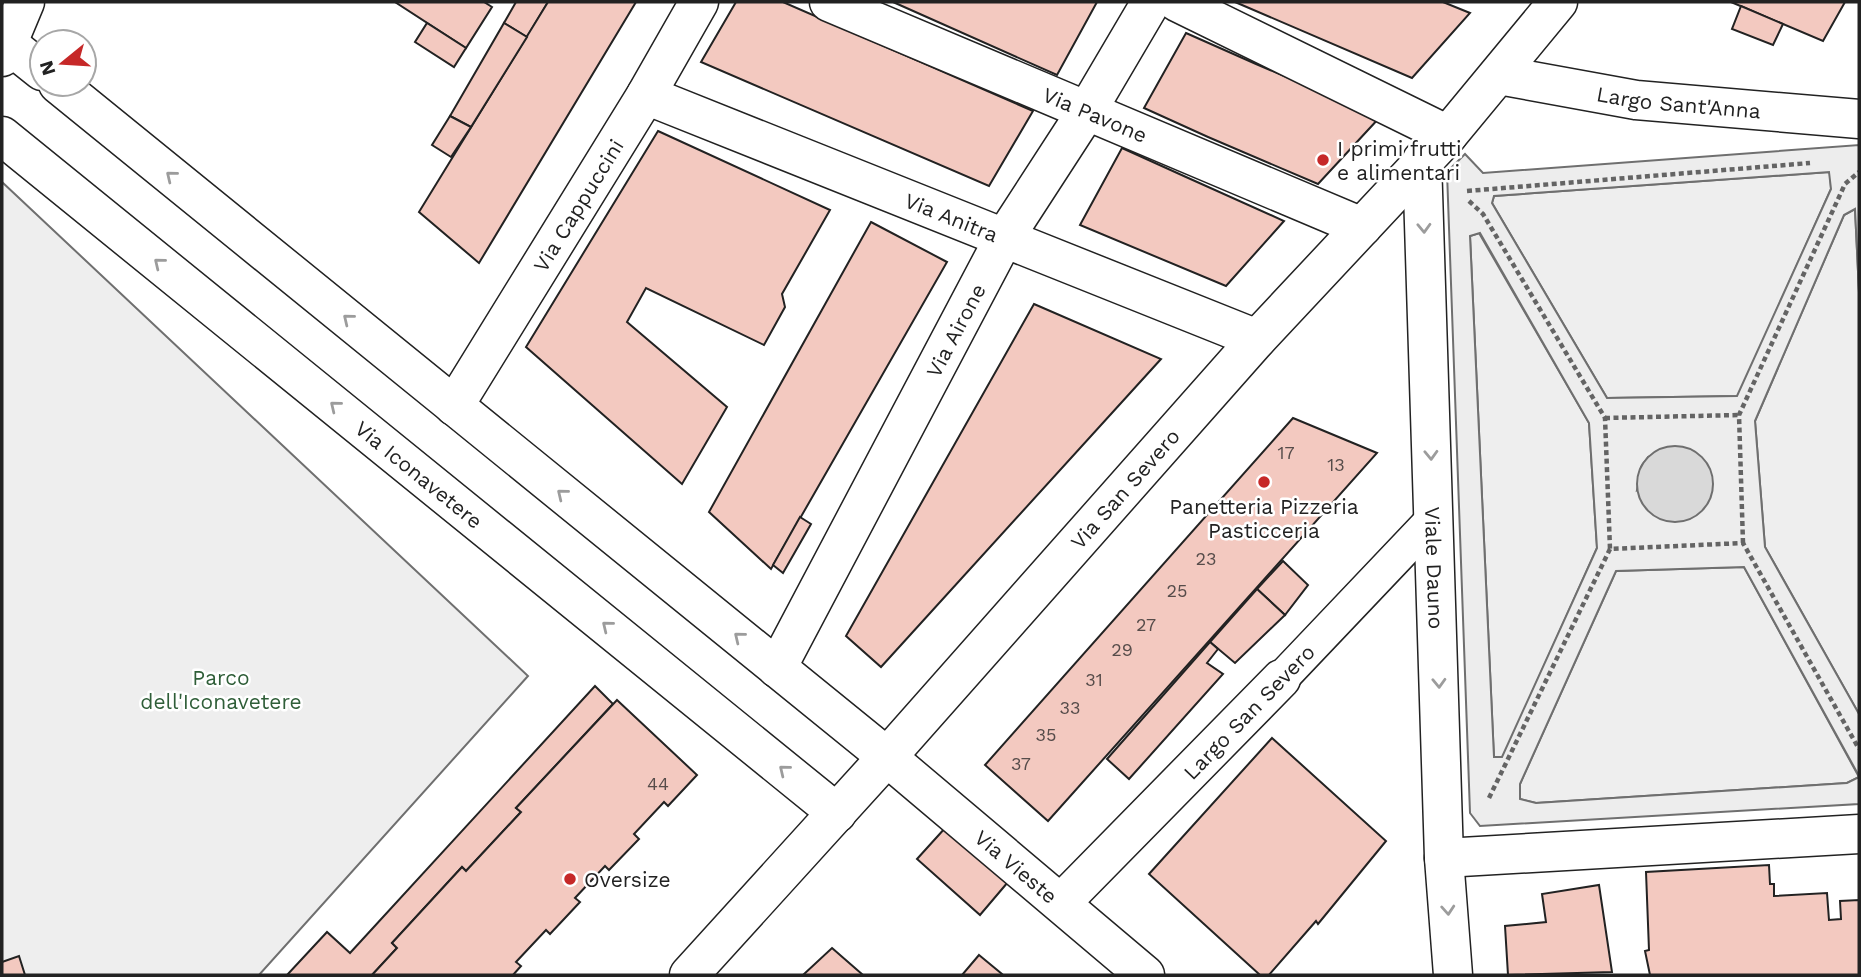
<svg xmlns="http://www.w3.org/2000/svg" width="1861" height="977" viewBox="0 0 1861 977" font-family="'Work Sans',sans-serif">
	<rect width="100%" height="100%" fill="#fff"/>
	<g fill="#eee" stroke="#6f6f6f" stroke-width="2">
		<polygon points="1830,172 1831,189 1738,396 1607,398 1492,203 1494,196"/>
		<polygon points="2,182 528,676 259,975 2,975"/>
		<polygon points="1855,209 1859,292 1859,714 1765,547 1755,421 1844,215"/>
		<polygon points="1479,233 1589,423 1597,548 1503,757 1494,758 1470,236"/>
		<polygon points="1744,567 1859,777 1847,783 1536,803 1520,799 1520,784 1616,571"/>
	</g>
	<path fill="#ededed" stroke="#6f6f6f" stroke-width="2" fill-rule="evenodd" d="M1859,145V292L1855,209L1844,215L1755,421L1765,547L1859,714V776L1744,567L1616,571L1520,784V799L1536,803L1847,783L1859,777V804L1480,826L1470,813L1447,172L1465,154L1483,173ZM1829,172L1831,189L1737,396L1607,398L1492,203L1494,196ZM1480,233L1589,423L1597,548L1502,757H1494L1470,236ZM1669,447L1692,451L1637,490L1641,467L1648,457Z"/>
	<circle fill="#d9d9d9" stroke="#6f6f6f" stroke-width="2" cx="1675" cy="484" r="38"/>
	<g fill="#f3c9c0" stroke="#222" stroke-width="2">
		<polygon points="395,2 484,2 492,7 466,48"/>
		<polygon points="516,2 548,2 527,37 504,23"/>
		<polygon points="548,2 636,2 479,263 419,212"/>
		<polygon points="736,2 783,2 1033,111 989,186 701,62"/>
		<polygon points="893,2 1097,2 1057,75"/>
		<polygon points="1235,2 1443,2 1470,13 1412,78"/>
		<polygon points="1731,2 1845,2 1823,41"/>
		<polygon points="1741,6 1783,24 1773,45 1732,29"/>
		<polygon points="427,23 466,48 454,67 415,42"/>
		<polygon points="504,23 527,37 471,127 450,116"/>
		<polygon points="1186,33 1256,64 1380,117 1318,184 1208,137 1144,108"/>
		<polygon points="450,116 471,127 451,157 432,145"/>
		<polygon points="658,131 830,210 782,294 785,307 764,345 646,288 627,322 727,407 682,484 526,347"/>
		<polygon points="1122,148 1186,177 1284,221 1226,286 1080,225"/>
		<polygon points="871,222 947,262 771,569 709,512"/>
		<polygon points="1034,304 1161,359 881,667 846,636"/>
		<polygon points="1293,418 1377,453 1048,821 985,765"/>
		<polygon points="800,517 811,524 783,573 773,565"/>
		<polygon points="1283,561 1308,585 1285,615 1257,589"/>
		<polygon points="1257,589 1285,615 1235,663 1210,642"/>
		<polygon points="1210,642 1218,649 1207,663 1223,674 1129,779 1107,759"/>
		<polygon points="595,686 613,704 516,808 521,812 466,871 462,867 392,943 397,948 372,975 287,975 327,932 350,953"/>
		<polygon points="617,700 697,775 668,806 664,802 634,834 639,839 609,870 605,866 575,898 580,902 550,934 546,930 516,962 521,966 513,975 372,975 397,948 392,943 462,867 466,871 521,812 516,808"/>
		<polygon points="1272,738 1386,841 1318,924 1316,921 1269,975 1260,975 1149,874"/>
		<polygon points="946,827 1008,882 980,915 917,859"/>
		<polygon points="1769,865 1770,884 1774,884 1774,896 1827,893 1829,920 1841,919 1840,901 1859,900 1859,975 1650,975 1645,951 1649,950 1646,872"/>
		<polygon points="1599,885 1612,972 1508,975 1505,926 1546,922 1542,894"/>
		<polygon points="832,948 863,975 803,975"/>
		<polygon points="979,955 1002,974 1003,975 962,975"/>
		<polygon points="19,956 25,975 2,975 2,962"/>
	</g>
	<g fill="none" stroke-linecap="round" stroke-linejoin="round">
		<defs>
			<polyline id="pedestrian" points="1281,679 1433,519"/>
			<g id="minor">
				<path id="s1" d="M829,2L1362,227"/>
				<polyline points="1177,2 1448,135"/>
				<polyline points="7,43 42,71"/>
				<polyline points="2,57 25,2"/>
				<path id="s2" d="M1499,75L1636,100L1859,119"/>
				<path id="s3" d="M58,84L887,757L1145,975"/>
				<path id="s4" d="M646,95L1257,339"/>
				<path id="s5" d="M2,136L837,813"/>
				<path id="s6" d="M1422,160L1444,858L1453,975"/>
				<path id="s7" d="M454,406L646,95L699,2"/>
				<path id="s8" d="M777,668L1003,240L1088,109L1151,2"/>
				<polyline points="1444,858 1859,834"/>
				<polyline points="1062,902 1281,679"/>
			</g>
			<g id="tertiary">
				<path id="s9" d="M689,975L887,757L1257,339L1448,135L1558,2"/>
			</g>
		</defs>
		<use href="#pedestrian" stroke="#222" stroke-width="36"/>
		<use href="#minor" stroke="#222" stroke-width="41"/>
		<use href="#tertiary" stroke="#222" stroke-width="41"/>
		<g stroke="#646464" stroke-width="4.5" stroke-dasharray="5 3.5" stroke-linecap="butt">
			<polyline points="1467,191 1810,163"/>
			<polyline points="1469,201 1483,214 1605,418 1610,549"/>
			<polyline points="1605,418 1739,415"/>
			<polyline points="1743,543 1739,415 1845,184 1859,172"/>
			<polyline points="1489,798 1610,549 1743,543 1859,749"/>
		</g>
		<use href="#pedestrian" stroke="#fff" stroke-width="33"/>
		<use href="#minor" stroke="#fff" stroke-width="38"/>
		<use href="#tertiary" stroke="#fff" stroke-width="38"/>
	</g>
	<defs><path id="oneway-chevron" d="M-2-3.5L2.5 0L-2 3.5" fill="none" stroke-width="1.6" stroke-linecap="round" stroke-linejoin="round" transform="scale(1.75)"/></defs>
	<g stroke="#9c9c9c">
		<use href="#oneway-chevron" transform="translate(171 176) rotate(-141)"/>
		<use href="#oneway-chevron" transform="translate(1424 228) rotate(88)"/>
		<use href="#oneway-chevron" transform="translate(159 263) rotate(-141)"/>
		<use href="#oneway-chevron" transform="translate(348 319) rotate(-141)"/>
		<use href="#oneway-chevron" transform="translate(335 406) rotate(-141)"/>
		<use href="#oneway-chevron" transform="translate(1431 455) rotate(88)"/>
		<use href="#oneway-chevron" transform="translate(562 494) rotate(-141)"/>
		<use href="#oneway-chevron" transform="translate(607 626) rotate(-141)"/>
		<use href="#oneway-chevron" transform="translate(739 637) rotate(-141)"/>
		<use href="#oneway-chevron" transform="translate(1439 683) rotate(88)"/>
		<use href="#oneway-chevron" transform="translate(784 770) rotate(-141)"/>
		<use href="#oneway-chevron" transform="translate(1448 910) rotate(86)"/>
	</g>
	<g fill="#c62828" stroke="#fff" stroke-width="2.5">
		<circle cx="1323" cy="160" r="7"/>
		<circle cx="1264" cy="482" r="7"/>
		<circle cx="570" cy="879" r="7"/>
	</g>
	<g text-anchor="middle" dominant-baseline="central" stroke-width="5" stroke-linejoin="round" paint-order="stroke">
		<g font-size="18" fill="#564c4a">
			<text x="1286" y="452">17</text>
			<text x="1336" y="464">13</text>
			<text x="1206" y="558">23</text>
			<text x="1177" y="590">25</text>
			<text x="1146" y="624">27</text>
			<text x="1122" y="649">29</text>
			<text x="1094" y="679">31</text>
			<text x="1070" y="707">33</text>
			<text x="1046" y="734">35</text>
			<text x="1021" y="763">37</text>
			<text x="658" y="783">44</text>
		</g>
		<g font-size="21" fill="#222" stroke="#fff">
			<text stroke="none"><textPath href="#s2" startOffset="182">Largo Sant'Anna</textPath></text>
			<text stroke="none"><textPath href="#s1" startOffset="289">Via Pavone</textPath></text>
			<text stroke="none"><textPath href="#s7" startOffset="236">Via Cappuccini</textPath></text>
			<text stroke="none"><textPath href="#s4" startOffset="329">Via Anitra</textPath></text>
			<text stroke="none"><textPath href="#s8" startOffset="382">Via Airone</textPath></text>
			<text stroke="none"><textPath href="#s5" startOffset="537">Via Iconavetere</textPath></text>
			<text stroke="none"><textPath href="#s9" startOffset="653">Via San Severo</textPath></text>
			<text stroke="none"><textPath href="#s6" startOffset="408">Viale Dauno</textPath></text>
			<text transform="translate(1249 712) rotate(-46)">Largo San Severo</text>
			<text stroke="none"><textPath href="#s3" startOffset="1237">Via Vieste</textPath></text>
		</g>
		<g font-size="21" fill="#222" stroke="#fff" text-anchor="start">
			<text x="1337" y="148">I primi frutti<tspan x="1337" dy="24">e alimentari</tspan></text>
			<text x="1264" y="506" text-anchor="middle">Panetteria Pizzeria<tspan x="1264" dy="24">Pasticceria</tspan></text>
			<text x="584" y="879">Oversize</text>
		</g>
		<g font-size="21" fill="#2f5e38" stroke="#fff">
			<text x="221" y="677">Parco<tspan x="221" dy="24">dell'Iconavetere</tspan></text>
		</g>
	</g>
	<rect width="1861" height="977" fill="none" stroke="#222222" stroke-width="7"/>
	<g transform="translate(63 63) rotate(252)"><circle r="33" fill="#ffffff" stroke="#a7a7a7" stroke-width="2"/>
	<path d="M0-5L12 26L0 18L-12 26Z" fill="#c62828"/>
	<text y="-10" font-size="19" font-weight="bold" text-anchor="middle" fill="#222222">N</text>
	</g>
</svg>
